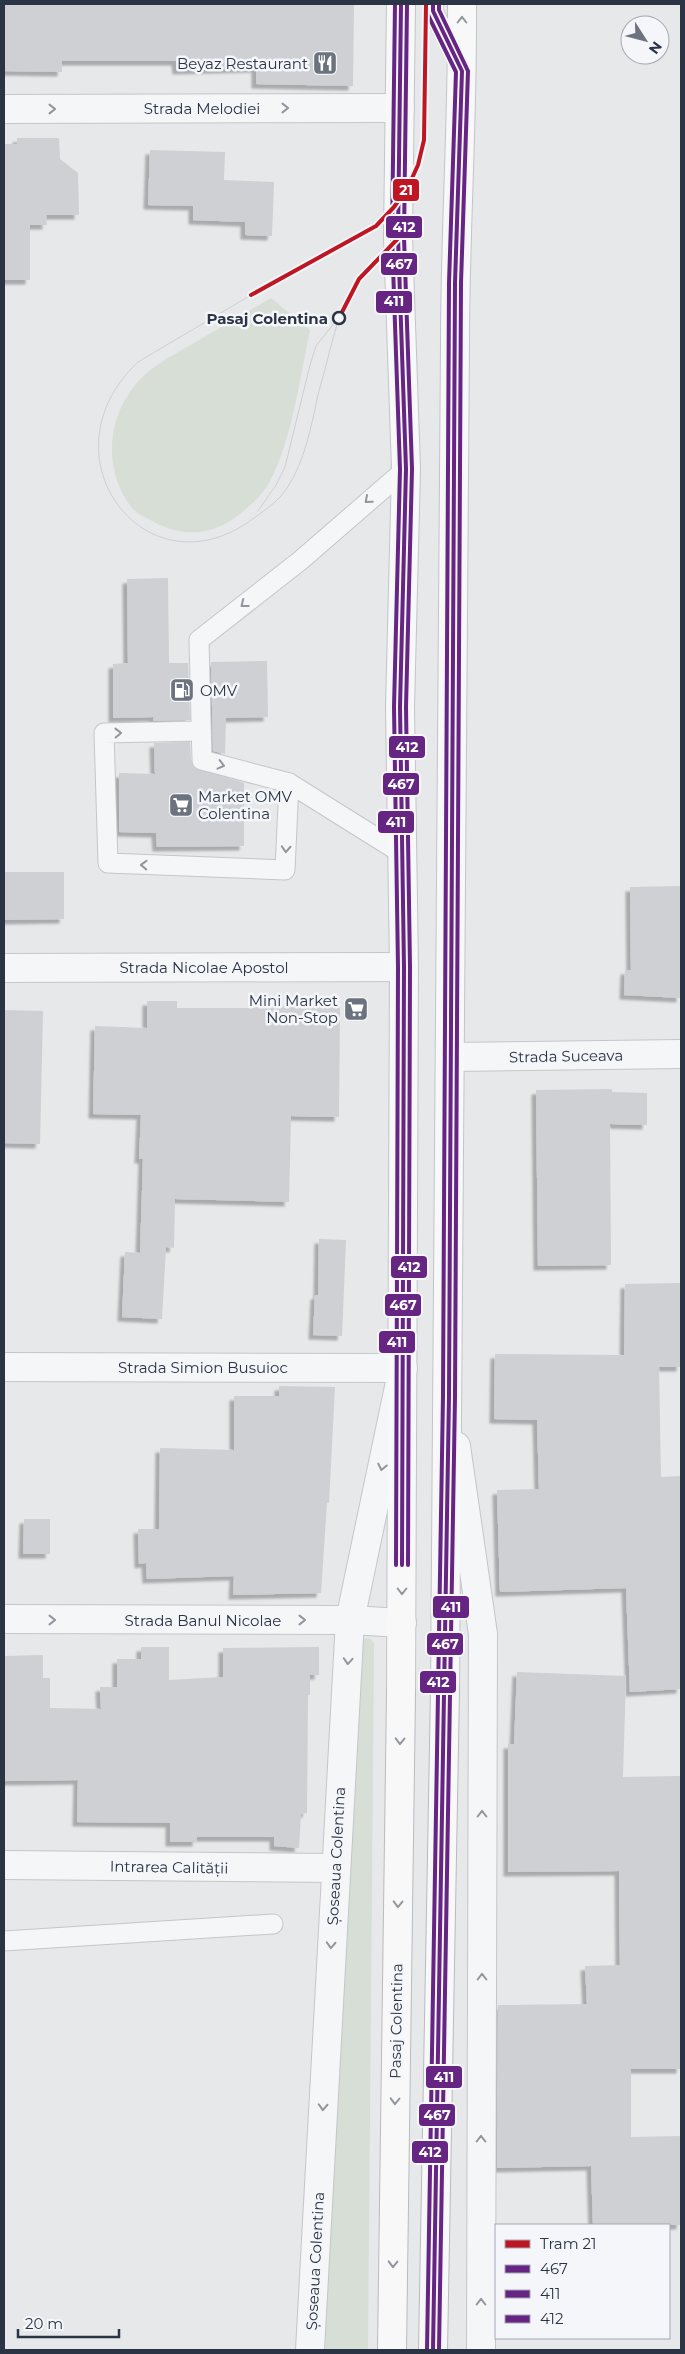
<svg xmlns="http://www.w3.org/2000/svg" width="685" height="2354" viewBox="0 0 685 2354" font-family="Montserrat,sans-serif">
	<defs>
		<filter id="shadow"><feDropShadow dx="-4.5" dy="4.5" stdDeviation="1" flood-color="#0004"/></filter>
	</defs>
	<rect width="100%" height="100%" fill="#e6e8ea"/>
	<g fill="#d6ded6">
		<path d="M271,298L310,330C300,377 292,441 269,483C264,492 255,501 247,508C219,534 188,540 154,522C147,518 137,514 132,508C106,476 106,428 128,395C144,368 173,356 199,340C223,326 247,312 271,298Z"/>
		<polygon points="364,1638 371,1639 374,1644 368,2350 319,2350 358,1642"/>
	</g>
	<g fill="#ced0d3" filter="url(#shadow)">
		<polygon points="4,4 354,4 353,86 256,84 256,68 177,70 176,61 62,61 62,72 4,71"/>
		<polygon points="17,138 59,138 60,159 78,173 79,215 46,215 47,225 30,225 30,280 4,280 4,144 17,144"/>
		<polygon points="150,150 225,152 224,180 274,182 272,236 245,235 245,222 193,220 193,206 148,205"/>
		<polygon points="168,578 169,663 188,663 190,720 154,721 153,717 113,718 113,664 128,663 127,579"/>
		<polygon points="267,661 268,717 226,718 225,754 213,751 211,662"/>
		<polygon points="190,742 191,760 194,767 244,783 244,846 157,847 156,833 119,832 119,773 155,774 154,743"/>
		<polygon points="4,872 64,872 64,919 4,920"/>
		<polygon points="681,886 681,998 624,995 625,970 631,970 630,887"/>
		<polygon points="147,1001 177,1001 177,1008 255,1008 255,1006 340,1007 339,1117 291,1116 289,1202 175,1199 174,1248 166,1247 162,1319 122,1317 125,1252 140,1253 143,1159 139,1159 141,1115 93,1114 95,1026 147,1028"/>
		<polygon points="4,1010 43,1011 40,1144 4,1143"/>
		<polygon points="612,1089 612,1092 647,1093 647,1125 610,1124 611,1265 538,1266 536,1090"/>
		<polygon points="319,1239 346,1240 342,1336 313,1335 315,1295 318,1295"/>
		<polygon points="681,1283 681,1367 659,1367 661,1477 681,1476 681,1689 630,1692 626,1588 500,1592 497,1490 539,1489 537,1420 494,1419 495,1354 624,1355 625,1284"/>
		<polygon points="279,1386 335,1387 329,1503 327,1503 321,1593 233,1595 234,1576 147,1579 146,1563 139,1564 138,1529 159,1529 160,1448 234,1450 234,1396 279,1396"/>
		<polygon points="24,1519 50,1519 50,1554 23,1554"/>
		<polygon points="141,1647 169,1647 169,1680 223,1677 223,1648 319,1647 319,1675 310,1675 310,1695 308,1695 307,1813 301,1814 299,1848 274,1846 274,1837 197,1837 197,1842 170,1842 170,1823 77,1822 78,1780 4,1781 4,1656 43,1655 43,1678 50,1678 50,1708 101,1709 100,1687 117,1687 117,1659 141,1659"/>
		<polygon points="517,1672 626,1676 623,1777 681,1776 681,2069 631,2069 631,2137 681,2136 681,2225 593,2225 591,2166 497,2168 498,2005 587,2004 585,1966 620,1965 619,1871 508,1872 508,1744 514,1744"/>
	</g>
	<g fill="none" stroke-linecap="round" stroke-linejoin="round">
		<defs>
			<g id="lane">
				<polyline points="433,4 433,11 460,65"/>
				<polyline points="201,731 104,733 108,863 285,870 289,783"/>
				<polyline points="401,853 289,783 202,760 199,640 301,560 406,469"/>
				<polyline points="4,1941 273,1924"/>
			</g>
			<g id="street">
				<polyline points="4,109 400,108"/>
				<polyline points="4,968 404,967"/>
				<polyline points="450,1057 681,1054"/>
				<polyline points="4,1367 403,1368 350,1620 310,2350"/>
				<polyline points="456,1446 483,1634 481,2350"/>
				<polyline points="4,1619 350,1620 402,1623"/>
				<polyline points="4,1865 335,1868"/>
			</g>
			<g id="primary">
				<path d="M445,1690C451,1241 453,792 455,343C455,230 463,117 462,4"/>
				<polyline points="401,1693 404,967 400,707 406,469 398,237 401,4"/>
			</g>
			<g id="highway">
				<polyline points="392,2350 401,1693"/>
				<polyline points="433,2350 445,1690"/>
			</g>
		</defs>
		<use href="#lane" stroke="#c4c6c8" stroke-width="21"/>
		<use href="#street" stroke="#c4c6c8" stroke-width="30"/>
		<use href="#primary" stroke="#c2c5c8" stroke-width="30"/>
		<use href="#highway" stroke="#b8bbbf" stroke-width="30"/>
		<use href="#lane" stroke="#f5f6f7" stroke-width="19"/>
		<use href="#street" stroke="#f5f6f7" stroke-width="28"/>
		<use href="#primary" stroke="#f8f8f8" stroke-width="28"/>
		<use href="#highway" stroke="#f8f8f8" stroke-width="28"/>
		<g stroke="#cecfd2" stroke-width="1">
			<path d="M251,295L138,362C38,456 147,599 254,518C266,509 279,501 287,488C305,461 311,427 318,395C325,370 331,344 339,318"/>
			<polyline points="258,511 276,485 285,467 310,365 316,346 335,322"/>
		</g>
		<defs>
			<g id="bus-1">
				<polyline points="401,4 398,237 406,469 400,707 404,967 402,1565"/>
				<polyline points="433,4 433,11 462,71 455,283 449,1396 433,2350"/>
			</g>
			<g id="bus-2">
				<polyline points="395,4 392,237 400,469 394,707 398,967 396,1565"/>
				<polyline points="439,2350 455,1396 461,283 468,71 439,10 439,4"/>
			</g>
			<g id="bus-3">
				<polyline points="407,4 404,237 412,469 406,707 410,967 408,1565"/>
				<polyline points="427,4 427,13 456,72 449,283 443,1396 427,2350"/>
			</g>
		</defs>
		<use href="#bus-1" stroke="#f4f6f9" stroke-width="8"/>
		<use href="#bus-2" stroke="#f4f6f9" stroke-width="8"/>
		<use href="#bus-3" stroke="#f4f6f9" stroke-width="8"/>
		<use href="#bus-1" stroke="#662483" stroke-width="4"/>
		<use href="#bus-2" stroke="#662483" stroke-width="4"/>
		<use href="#bus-3" stroke="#662483" stroke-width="4"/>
		<defs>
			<g id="tram-1">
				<polyline points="251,295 376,226 394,207 408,187 418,165 424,140 426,4"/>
				<polyline points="339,318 359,279 409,227"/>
			</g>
		</defs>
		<use href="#tram-1" stroke="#f4f6f9" stroke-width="8"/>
		<use href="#tram-1" stroke="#be1622" stroke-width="4"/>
	</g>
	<defs><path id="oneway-chevron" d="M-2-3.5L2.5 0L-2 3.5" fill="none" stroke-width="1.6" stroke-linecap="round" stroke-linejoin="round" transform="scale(1.25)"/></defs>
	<g stroke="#92969e">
		<use href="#oneway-chevron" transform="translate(462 20) rotate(-90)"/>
		<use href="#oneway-chevron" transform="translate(402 1591) rotate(90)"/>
		<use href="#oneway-chevron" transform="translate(400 1741) rotate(91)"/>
		<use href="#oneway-chevron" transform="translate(398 1904) rotate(91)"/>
		<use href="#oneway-chevron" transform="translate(395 2101) rotate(91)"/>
		<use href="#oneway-chevron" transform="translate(393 2264) rotate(91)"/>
	</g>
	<g stroke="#90959e">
		<use href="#oneway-chevron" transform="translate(285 108)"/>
		<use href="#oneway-chevron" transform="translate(52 109)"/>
		<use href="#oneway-chevron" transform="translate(368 500) rotate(139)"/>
		<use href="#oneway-chevron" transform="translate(244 604) rotate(142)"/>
		<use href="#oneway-chevron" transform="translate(118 733) rotate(-1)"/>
		<use href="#oneway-chevron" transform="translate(221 765) rotate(14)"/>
		<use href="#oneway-chevron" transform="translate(286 849) rotate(93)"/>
		<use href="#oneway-chevron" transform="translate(144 865) rotate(-178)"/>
		<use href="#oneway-chevron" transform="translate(382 1467) rotate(102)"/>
		<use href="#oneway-chevron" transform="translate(52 1620)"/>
		<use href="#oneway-chevron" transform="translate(302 1620)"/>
		<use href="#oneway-chevron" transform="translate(348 1661) rotate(94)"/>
		<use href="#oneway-chevron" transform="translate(482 1814) rotate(-90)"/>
		<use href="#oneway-chevron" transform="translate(331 1945) rotate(93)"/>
		<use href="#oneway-chevron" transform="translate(482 1977) rotate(-90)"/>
		<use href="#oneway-chevron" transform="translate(323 2107) rotate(93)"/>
		<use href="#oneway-chevron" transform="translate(481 2139) rotate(-90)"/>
		<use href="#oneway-chevron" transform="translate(481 2302) rotate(-90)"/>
	</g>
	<defs>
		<symbol id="restaurant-square" viewBox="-11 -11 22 22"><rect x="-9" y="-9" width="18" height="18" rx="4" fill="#6c737f" stroke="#f4f6f9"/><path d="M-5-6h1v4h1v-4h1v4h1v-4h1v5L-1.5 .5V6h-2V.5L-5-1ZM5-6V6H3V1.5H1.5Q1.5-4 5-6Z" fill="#fff"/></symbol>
		<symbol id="fuel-square" viewBox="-11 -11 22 22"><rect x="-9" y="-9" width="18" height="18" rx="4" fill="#6c737f" stroke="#f4f6f9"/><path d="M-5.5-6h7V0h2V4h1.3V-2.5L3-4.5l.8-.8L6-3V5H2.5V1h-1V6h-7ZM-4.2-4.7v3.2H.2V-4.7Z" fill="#fff"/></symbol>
		<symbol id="supermarket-square" viewBox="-11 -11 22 22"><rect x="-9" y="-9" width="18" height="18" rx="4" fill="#6c737f" stroke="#f4f6f9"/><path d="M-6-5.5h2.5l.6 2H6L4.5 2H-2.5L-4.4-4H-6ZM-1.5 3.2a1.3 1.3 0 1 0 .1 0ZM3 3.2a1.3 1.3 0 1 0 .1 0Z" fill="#fff"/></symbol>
	</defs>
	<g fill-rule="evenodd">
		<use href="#restaurant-square" x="311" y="49" width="28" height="28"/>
		<use href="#fuel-square" x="168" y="676" width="28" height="28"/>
		<use href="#supermarket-square" x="167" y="791" width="28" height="28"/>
		<use href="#supermarket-square" x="342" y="995" width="28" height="28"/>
	</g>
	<circle fill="#f4f6f9" stroke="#2b3445" stroke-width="2.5" cx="339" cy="318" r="6"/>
	<g text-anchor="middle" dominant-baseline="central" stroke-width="5" stroke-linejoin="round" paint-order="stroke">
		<g font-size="15" fill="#2b3445" stroke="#f4f6f9" text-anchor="end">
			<text x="308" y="63">Beyaz Restaurant</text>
			<text x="200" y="690" text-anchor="start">OMV</text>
			<text x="198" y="796" text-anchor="start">Market OMV<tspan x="198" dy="17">Colentina</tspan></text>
			<text x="338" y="1000">Mini Market<tspan x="338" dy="17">Non-Stop</tspan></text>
		</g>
		<g font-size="15" fill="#2b3445" stroke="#f4f6f9">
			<text x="202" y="108">Strada Melodiei</text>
			<text x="204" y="967">Strada Nicolae Apostol</text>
			<text transform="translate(566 1056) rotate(-1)">Strada Suceava</text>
			<text x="203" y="1367">Strada Simion Busuioc</text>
			<text x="203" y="1620">Strada Banul Nicolae</text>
			<text transform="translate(336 1856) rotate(-87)">Șoseaua Colentina</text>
			<text transform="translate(169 1867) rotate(1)">Intrarea Calității</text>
			<text transform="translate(396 2021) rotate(-89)">Pasaj Colentina</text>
			<text transform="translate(315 2261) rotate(-87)">Șoseaua Colentina</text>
		</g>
		<g font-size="15" font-weight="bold" fill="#2b3445" stroke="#f4f6f9" text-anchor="end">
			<text x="328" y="318">Pasaj Colentina</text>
		</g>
	</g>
	<g stroke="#f4f6f9" stroke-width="2">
		<rect x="392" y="178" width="28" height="24" rx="5" fill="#be1622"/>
		<rect x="385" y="215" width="38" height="24" rx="5" fill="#662483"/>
		<rect x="380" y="252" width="38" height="24" rx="5" fill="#662483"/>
		<rect x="375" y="290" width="38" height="24" rx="5" fill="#662483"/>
		<rect x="388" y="735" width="38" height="24" rx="5" fill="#662483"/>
		<rect x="382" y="772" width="38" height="24" rx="5" fill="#662483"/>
		<rect x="377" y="810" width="38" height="24" rx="5" fill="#662483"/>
		<rect x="390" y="1255" width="38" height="24" rx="5" fill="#662483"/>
		<rect x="384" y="1293" width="38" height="24" rx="5" fill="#662483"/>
		<rect x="378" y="1330" width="38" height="24" rx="5" fill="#662483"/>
		<rect x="432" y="1595" width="38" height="24" rx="5" fill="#662483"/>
		<rect x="426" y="1632" width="38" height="24" rx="5" fill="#662483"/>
		<rect x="419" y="1670" width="38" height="24" rx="5" fill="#662483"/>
		<rect x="425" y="2065" width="38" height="24" rx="5" fill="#662483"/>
		<rect x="418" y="2103" width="38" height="24" rx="5" fill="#662483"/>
		<rect x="411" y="2140" width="38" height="24" rx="5" fill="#662483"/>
	</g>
	<g font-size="14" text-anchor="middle" font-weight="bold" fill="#fff">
		<text x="406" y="195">21</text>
		<text x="404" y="232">412</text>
		<text x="399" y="269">467</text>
		<text x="394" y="306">411</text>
		<text x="407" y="752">412</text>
		<text x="401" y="789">467</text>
		<text x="396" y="827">411</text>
		<text x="409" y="1272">412</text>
		<text x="403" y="1310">467</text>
		<text x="397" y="1347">411</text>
		<text x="451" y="1612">411</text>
		<text x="445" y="1649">467</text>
		<text x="438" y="1687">412</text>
		<text x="444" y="2082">411</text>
		<text x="437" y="2120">467</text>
		<text x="430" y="2157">412</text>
	</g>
	<rect width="685" height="2354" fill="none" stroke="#2b3445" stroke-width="10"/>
	<rect x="495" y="2224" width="175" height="115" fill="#f4f6f9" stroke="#a4a8b1"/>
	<rect x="505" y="2240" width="25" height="8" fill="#be1622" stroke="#a4a8b1"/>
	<text x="540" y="2249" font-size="15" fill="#2b3445">Tram 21</text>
	<rect x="505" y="2265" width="25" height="8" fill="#662483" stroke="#a4a8b1"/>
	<text x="540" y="2274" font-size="15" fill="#2b3445">467</text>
	<rect x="505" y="2290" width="25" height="8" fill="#662483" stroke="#a4a8b1"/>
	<text x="540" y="2299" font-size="15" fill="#2b3445">411</text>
	<rect x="505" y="2315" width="25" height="8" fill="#662483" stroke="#a4a8b1"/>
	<text x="540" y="2324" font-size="15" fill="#2b3445">412</text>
	<g transform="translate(645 40) rotate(126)"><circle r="24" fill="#f4f6f9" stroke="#a4a8b1"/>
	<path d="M0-4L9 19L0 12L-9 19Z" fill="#6c737f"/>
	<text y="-8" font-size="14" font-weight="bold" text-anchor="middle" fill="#2b3445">N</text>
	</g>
	<path d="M18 2329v8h101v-8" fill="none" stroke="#2b3445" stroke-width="2.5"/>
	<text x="25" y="2329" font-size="15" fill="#2b3445" stroke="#f4f6f9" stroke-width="4" paint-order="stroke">20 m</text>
</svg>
